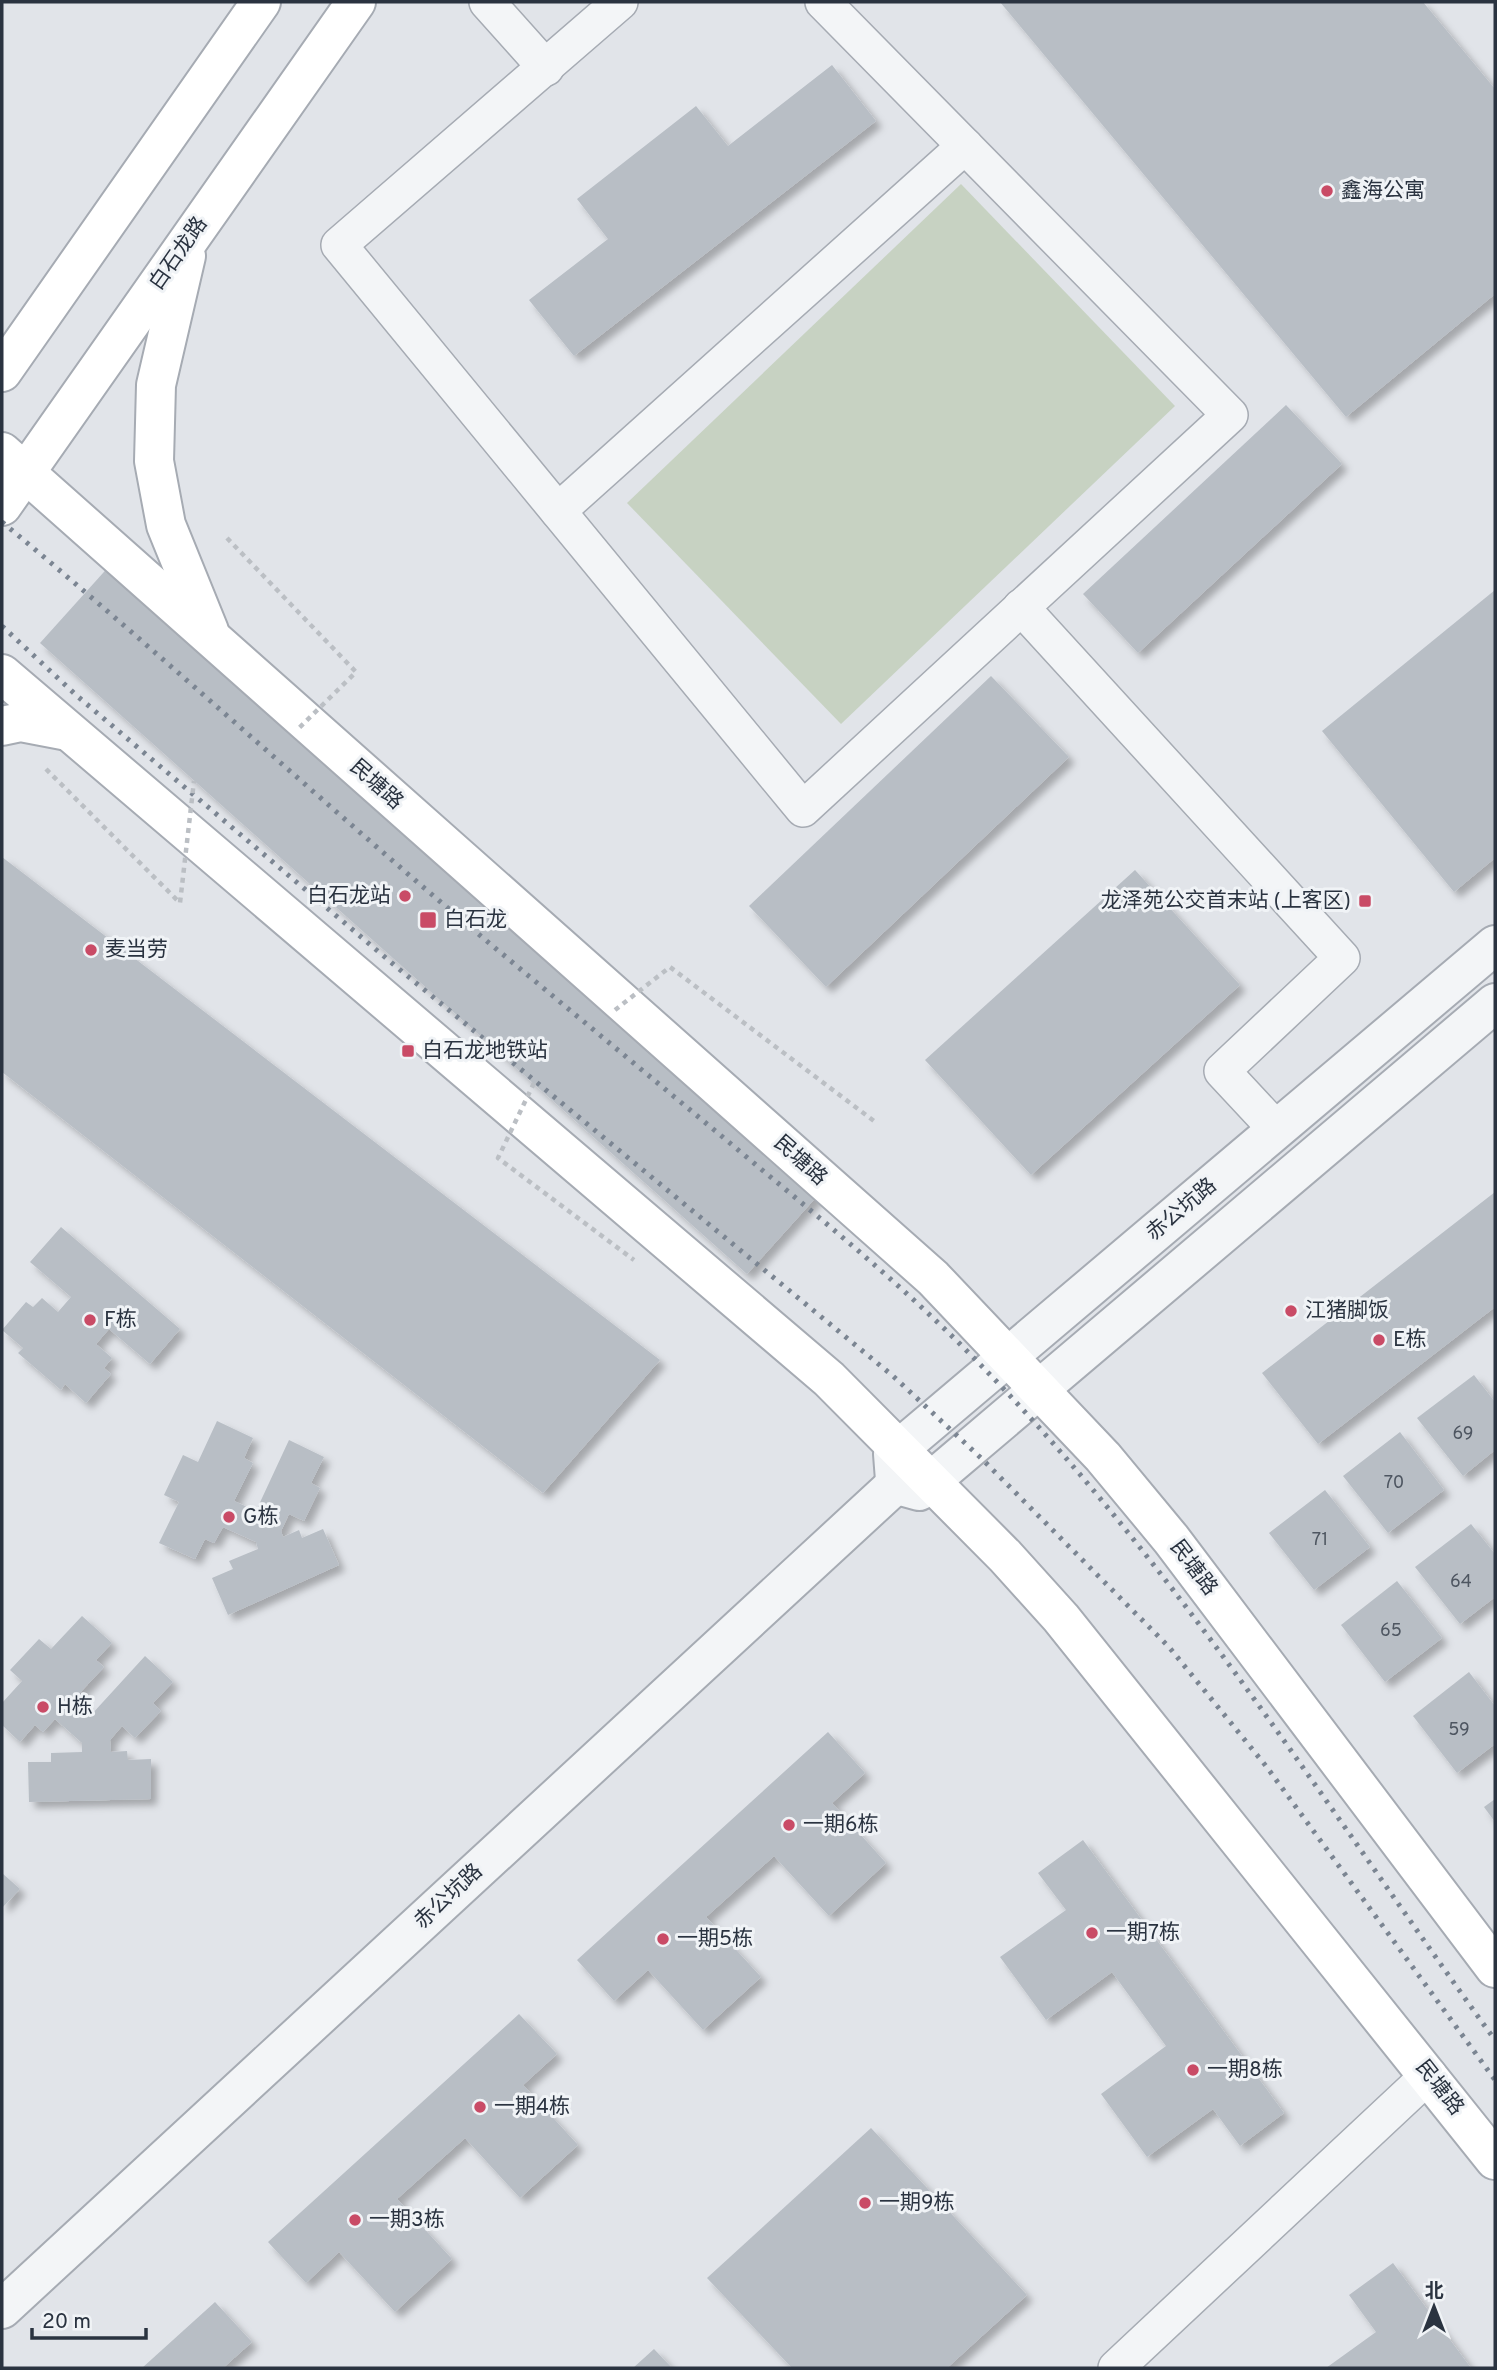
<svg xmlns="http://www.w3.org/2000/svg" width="1497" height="2370" viewBox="0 0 1497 2370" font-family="Overpass,'Noto Sans SC',sans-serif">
	<defs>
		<filter id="shadow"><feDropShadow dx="6" dy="6" stdDeviation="3.5" flood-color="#0004"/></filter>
	</defs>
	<rect width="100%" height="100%" fill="#e1e4e9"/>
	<polygon fill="#c7d2c2" points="961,184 1175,406 841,724 627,503"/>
	<g fill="#b8bec5" filter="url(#shadow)">
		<polygon points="1000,2 1423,2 1495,89 1495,294 1346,417"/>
		<polygon points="832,65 876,121 574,356 529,300 608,239 577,199 696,106 728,146"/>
		<polygon points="1286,405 1342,464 1138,653 1083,594"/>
		<polygon points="112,563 820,1193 747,1274 40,643"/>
		<polygon points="1495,590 1495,858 1454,892 1322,731"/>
		<polygon points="991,676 1069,757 826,987 749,906"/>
		<polygon points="2,857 660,1360 543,1493 2,1072"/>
		<polygon points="1135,870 1240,985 1031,1175 925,1060"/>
		<polygon points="1495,1192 1495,1307 1318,1444 1262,1373"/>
		<polygon points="61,1227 180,1329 150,1364 109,1329 96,1344 112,1358 104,1368 111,1374 86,1403 65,1384 61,1390 18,1353 23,1348 2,1330 26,1302 33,1307 42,1298 58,1312 71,1297 30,1262"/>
		<polygon points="1474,1375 1495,1402 1495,1450 1463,1476 1417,1418"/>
		<polygon points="217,1421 253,1438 244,1458 253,1463 234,1501 256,1511 289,1440 324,1457 311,1483 320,1488 304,1521 289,1514 281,1531 283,1537 299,1530 302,1538 323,1529 339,1565 228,1615 212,1578 233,1569 229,1561 258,1549 256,1542 223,1527 214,1543 205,1539 195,1559 159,1543 179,1502 164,1495 183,1455 198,1462"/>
		<polygon points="1400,1432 1444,1490 1388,1533 1343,1476"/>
		<polygon points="1325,1490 1370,1547 1314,1590 1269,1533"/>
		<polygon points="1471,1524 1495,1554 1495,1597 1460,1624 1415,1567"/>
		<polygon points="1397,1581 1442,1638 1385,1682 1341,1625"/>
		<polygon points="82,1616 112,1643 96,1660 104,1667 75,1698 92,1714 145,1656 173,1682 153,1703 161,1711 135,1738 122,1726 110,1740 111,1752 127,1751 128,1760 151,1759 151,1799 29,1802 28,1762 51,1762 51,1753 82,1752 82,1743 55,1719 43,1732 35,1725 20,1742 2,1725 2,1703 22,1681 10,1670 39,1639 51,1649"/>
		<polygon points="1469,1672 1495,1706 1495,1744 1457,1773 1413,1716"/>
		<polygon points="828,1732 865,1773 832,1803 886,1863 829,1916 774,1856 706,1917 761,1977 703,2030 648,1970 614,2001 577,1960"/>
		<polygon points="1495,1799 1495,1822 1484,1807"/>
		<polygon points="1083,1840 1284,2113 1240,2146 1213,2109 1147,2157 1101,2094 1166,2046 1112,1972 1046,2020 1000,1957 1066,1910 1038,1873"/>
		<polygon points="2,1873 20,1889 2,1908"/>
		<polygon points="519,2014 557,2054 523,2085 578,2145 520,2198 465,2138 397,2199 452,2259 395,2312 339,2252 306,2283 268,2242"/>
		<polygon points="871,2128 1027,2295 947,2368 792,2368 707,2278"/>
		<polygon points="1393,2263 1471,2368 1326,2368 1376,2332 1349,2295"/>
		<polygon points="215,2302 252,2342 223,2368 142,2368"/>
		<polygon points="654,2349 672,2368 633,2368"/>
	</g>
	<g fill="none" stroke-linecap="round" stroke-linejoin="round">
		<defs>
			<g id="minor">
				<polyline points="487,2 546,68"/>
				<polyline points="620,2 339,245 803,809 1230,415 823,2"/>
				<polyline points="558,511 965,146"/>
				<polyline points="1021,607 1342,958 1222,1071 1277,1130"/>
				<polyline points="1116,2368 1429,2075"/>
			</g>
			<g id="tertiary">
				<polyline points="895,1480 893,1454 1495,945"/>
				<polyline points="901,1486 919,1491 931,1481 1495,1003"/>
				<polyline points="2,2309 895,1485"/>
			</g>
			<g id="secondary">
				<polyline points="186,256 156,385 154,461 166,525 209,631"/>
				<polyline points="2,372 261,2"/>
				<polyline points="2,452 933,1278 1103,1457 1171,1539 1495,1968"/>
				<polyline points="2,506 356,2"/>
				<polyline points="2,674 829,1379 1005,1556 1061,1618 1495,2160"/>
				<polyline points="2,726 21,722 68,731"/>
			</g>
		</defs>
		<use href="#minor" stroke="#a6abb3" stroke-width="38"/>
		<use href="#tertiary" stroke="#a6abb3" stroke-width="42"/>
		<use href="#secondary" stroke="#a6abb3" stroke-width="42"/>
		<use href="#minor" stroke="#f3f5f7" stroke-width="35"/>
		<use href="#tertiary" stroke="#f3f5f7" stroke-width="38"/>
		<use href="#secondary" stroke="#fff" stroke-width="38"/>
		<g stroke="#7b8592" stroke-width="5" stroke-dasharray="3.5 7" stroke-linecap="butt">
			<path d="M2,522C165,657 320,801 482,937C573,1013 664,1088 755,1164C827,1224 899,1283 965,1349C1171,1556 1325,1806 1495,2040"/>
			<polyline points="2,626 76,695 393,964 893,1376 981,1458 1169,1647 1266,1766 1495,2080"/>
		</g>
		<g stroke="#bbbfc4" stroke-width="4.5" stroke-dasharray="5 5" stroke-linecap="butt">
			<polyline points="227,538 356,672 299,728"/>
			<polyline points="46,769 180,903 194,781"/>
			<polyline points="615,1010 670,967 874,1121"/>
			<polyline points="534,1083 498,1158 634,1260"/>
		</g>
	</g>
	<g fill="#c94b66" stroke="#f0f3f6" stroke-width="2.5">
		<circle cx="1327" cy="191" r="7"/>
		<circle cx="405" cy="896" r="7"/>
		<rect x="1358" y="894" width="14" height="14" rx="3.5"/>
		<rect x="419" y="911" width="18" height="18" rx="3.5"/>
		<circle cx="91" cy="950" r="7"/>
		<rect x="401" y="1044" width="14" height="14" rx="3.5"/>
		<circle cx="1291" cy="1311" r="7"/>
		<circle cx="90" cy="1320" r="7"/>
		<circle cx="1379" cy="1340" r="7"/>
		<circle cx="229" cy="1517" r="7"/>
		<circle cx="43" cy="1707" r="7"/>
		<circle cx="789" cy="1825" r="7"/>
		<circle cx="1092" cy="1933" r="7"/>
		<circle cx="663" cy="1939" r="7"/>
		<circle cx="1193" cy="2070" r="7"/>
		<circle cx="480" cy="2107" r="7"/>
		<circle cx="865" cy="2203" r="7"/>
		<circle cx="355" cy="2220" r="7"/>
	</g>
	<g text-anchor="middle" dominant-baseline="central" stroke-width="6" stroke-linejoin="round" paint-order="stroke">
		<g font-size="18" fill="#4e5661">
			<text x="1463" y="1434">69</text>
			<text x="1394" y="1483">70</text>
			<text x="1320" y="1540">71</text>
			<text x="1461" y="1582">64</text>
			<text x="1391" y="1631">65</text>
			<text x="1459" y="1730">59</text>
		</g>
		<g font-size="21" fill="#2a3340" stroke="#f0f3f6" text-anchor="start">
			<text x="1341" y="191">鑫海公寓</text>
			<text x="391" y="896" text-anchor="end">白石龙站</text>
			<text x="1351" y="901" text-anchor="end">龙泽苑公交首末站 (上客区)</text>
			<text x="444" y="920">白石龙</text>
			<text x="105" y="950">麦当劳</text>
			<text x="422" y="1051">白石龙地铁站</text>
			<text x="1305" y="1311">江猪脚饭</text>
			<text x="104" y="1320">F栋</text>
			<text x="1393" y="1340">E栋</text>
			<text x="243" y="1517">G栋</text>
			<text x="57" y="1707">H栋</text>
			<text x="803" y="1825">一期6栋</text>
			<text x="1106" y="1933">一期7栋</text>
			<text x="677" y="1939">一期5栋</text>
			<text x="1207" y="2070">一期8栋</text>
			<text x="494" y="2107">一期4栋</text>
			<text x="879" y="2203">一期9栋</text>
			<text x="369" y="2220">一期3栋</text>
		</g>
		<g font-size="21" fill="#2a3340" stroke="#f0f3f6">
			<text transform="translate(179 254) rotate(-55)">白石龙路</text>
			<text transform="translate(376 785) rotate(42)">民塘路</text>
			<text transform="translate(800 1161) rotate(42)">民塘路</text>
			<text transform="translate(1182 1210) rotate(-40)">赤公坑路</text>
			<text transform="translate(1193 1568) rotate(53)">民塘路</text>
			<text transform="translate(449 1897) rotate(-43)">赤公坑路</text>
			<text transform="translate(1439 2088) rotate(52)">民塘路</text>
		</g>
	</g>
	<rect width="1497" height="2370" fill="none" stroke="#2a3340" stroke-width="7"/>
	<g transform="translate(1434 2307)" stroke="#f0f3f6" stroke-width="5" paint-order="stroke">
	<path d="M0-5L12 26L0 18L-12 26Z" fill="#2a3340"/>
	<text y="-10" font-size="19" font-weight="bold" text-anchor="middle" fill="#2a3340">北</text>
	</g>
	<path d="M32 2328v10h114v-10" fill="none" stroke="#2a3340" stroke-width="3.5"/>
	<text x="42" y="2328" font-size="21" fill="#2a3340" stroke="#f0f3f6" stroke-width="5" paint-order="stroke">20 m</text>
</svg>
